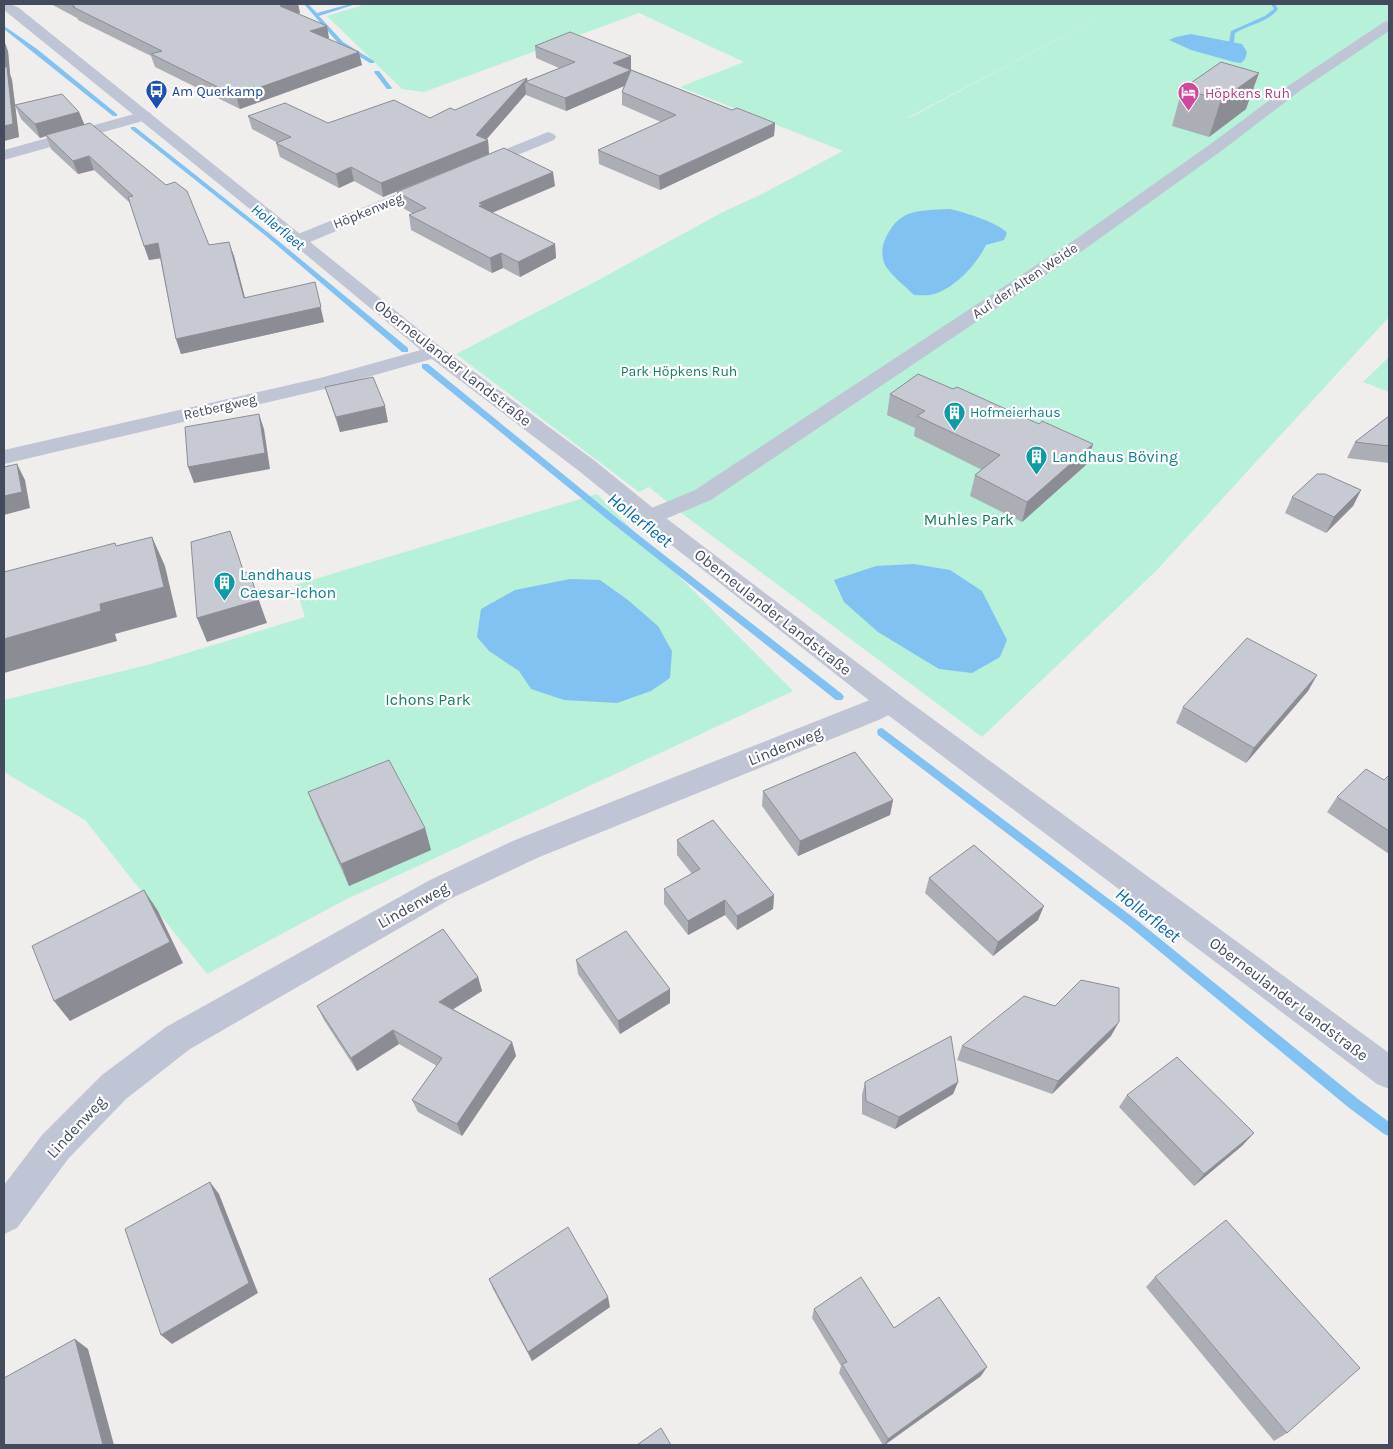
<svg xmlns="http://www.w3.org/2000/svg" width="1393" height="1449" viewBox="0 0 1393 1449" font-family="Karla,sans-serif">
	<rect width="100%" height="100%" fill="#f0eded"/>
	<g fill="#b7f1da" fill-rule="evenodd">
		<path d="M366,4H1389V317L1156,571L982,737L680,512L649,487L639,492L456,354L591,284L723,212L760,195L843,151L680,87L744,62L639,13L424,92L402,89L327,16ZM1100,17L909,118V117Z"/>
		<polygon points="1389,357 1389,392 1363,382"/>
		<polygon points="597,494 793,691 343,901 207,974 85,820 4,772 4,700 151,664 305,617 295,585"/>
	</g>
	<g fill="#81c2f2">
		<polygon points="1191,34 1242,44 1247,52 1245,59 1241,63 1234,62 1191,50 1169,40 1176,37"/>
		<path d="M950,209C964,212 999,223 1007,233L1004,240L986,245C977,264 955,288 934,294C928,296 921,295 914,295C906,287 894,278 887,268C882,262 881,250 884,242C898,208 917,211 950,209Z"/>
		<polygon points="914,564 950,570 982,591 1007,640 1000,657 972,673 939,669 878,632 844,602 834,580 876,566"/>
		<polygon points="570,579 600,580 628,600 658,626 672,651 670,678 651,691 617,703 564,700 531,689 519,671 489,651 477,637 481,609 515,590"/>
	</g>
	<g fill="none" stroke-linecap="round" stroke-linejoin="round">
		<g fill="#81c2f2" fill-rule="evenodd">
			<polygon points="304,4 308,4 317,13 350,4 356,4 319,16 343,42 374,61 374,63 370,63 339,44"/>
			<path d="M1271,4H1275L1278,9C1267,23 1250,24 1235,33L1234,42L1229,43L1231,31L1265,16L1274,9Z"/>
			<polygon points="4,26 37,49 117,114 117,116 113,116 4,29"/>
			<polygon points="375,71 379,71 392,88 391,89 387,89 374,72"/>
			<polygon points="131,127 135,127 270,234 408,348 408,352 402,352 266,236 131,129"/>
			<polygon points="422,364 428,364 613,515 842,694 844,697 842,700 836,700 607,519 422,368"/>
			<polygon points="882,728 1138,921 1358,1099 1389,1122 1389,1136 1384,1134 1348,1107 1130,927 878,735 877,732 878,729"/>
		</g>
		<g fill="#bfc5d4" fill-rule="evenodd">
			<polygon points="1389,21 1389,31 1301,90 1224,149 1085,249 711,500 658,522 650,525 642,522 638,517 642,512 695,490 1073,241 1212,143 1291,84 1384,22"/>
			<polygon points="145,111 150,113 153,116 150,119 4,160 4,150"/>
			<polygon points="548,132 554,134 556,137 554,140 484,169 472,169 470,166 472,163"/>
			<polygon points="434,179 440,180 442,184 440,188 305,244 299,245 293,244 290,240 293,236"/>
			<polygon points="435,346 442,348 445,352 442,356 329,388 4,464 4,450 324,377"/>
			<polygon points="890,692 900,695 904,702 900,709 881,719 537,858 452,898 190,1049 126,1099 68,1159 17,1228 4,1234 4,1185 42,1135 102,1075 166,1027 430,880 515,840"/>
		</g>
		<polygon fill="#bfc5d4" fill-rule="evenodd" points="4,4 11,4 19,8 442,348 595,461 658,512 900,695 1389,1053 1389,1089 1377,1084 880,709 642,522 579,471 428,356 293,244 4,10"/>
	</g>
	<g fill="#acaeb5">
		<polygon points="51,4 298,4 300,13 298,13 329,38 328,39 362,65 240,109 155,67 151,56 78,20 77,18"/>
		<polygon points="535,46 631,56 631,69 630,69 732,110 775,123 774,136 660,190 599,164 598,150 661,122 622,105 622,92 624,86 566,111 526,95 526,94 486,140 488,140 489,154 383,197 354,181 339,188 280,157 276,143 278,143 252,129 248,116 328,123 430,118 455,110 559,68 536,58"/>
		<polygon points="8,51 10,74 12,80 15,105 79,112 84,124 209,245 234,256 245,298 324,322 181,354 176,339 160,258 149,260 130,203 94,170 78,174 51,149 46,136 40,138 21,119 15,105 19,137 4,141"/>
		<polygon points="1221,62 1246,109 1209,137 1172,126 1182,89"/>
		<polygon points="555,186 492,213 555,244 556,258 520,277 503,268 492,273 411,230 409,215 413,214 400,206 397,192"/>
		<polygon points="325,387 388,422 340,432"/>
		<polygon points="890,394 1087,464 1022,522 970,496 975,475 982,470 914,436 915,428 887,415"/>
		<polygon points="1389,416 1389,463 1347,458 1355,442"/>
		<polygon points="1361,490 1353,506 1326,533 1285,513 1292,497"/>
		<polygon points="1317,675 1308,691 1246,763 1176,723 1183,707"/>
		<polygon points="1389,775 1389,854 1327,812 1337,797 1384,780"/>
		<polygon points="763,791 893,800 890,815 798,856 762,806"/>
		<polygon points="308,792 425,828 431,850 349,886 317,815"/>
		<polygon points="677,840 774,895 773,909 737,930 725,915 688,935 664,904 664,889 692,874 677,855"/>
		<polygon points="929,878 1038,920 993,956 925,893"/>
		<polygon points="576,960 670,1003 620,1034 578,974"/>
		<polygon points="478,977 482,991 453,1009 512,1042 516,1056 462,1136 418,1112 412,1100 437,1066 399,1044 357,1071 324,1020 317,1006"/>
		<polygon points="1111,1036 1052,1094 957,1060 962,1046"/>
		<polygon points="865,1082 958,1082 953,1094 895,1129 862,1114 862,1095"/>
		<polygon points="1127,1095 1243,1145 1194,1186 1119,1107"/>
		<polygon points="1155,1277 1287,1433 1274,1441 1146,1287"/>
		<polygon points="489,1279 610,1307 532,1361 493,1289"/>
		<polygon points="814,1309 894,1328 981,1376 885,1445 883,1445 839,1373 841,1366 812,1318"/>
	</g>
	<g fill="#8c8d94">
		<polygon points="286,4 298,4 300,13 283,18 280,6"/>
		<polygon points="327,26 329,38 313,44 310,31"/>
		<polygon points="4,40 8,51 10,74 12,80 19,137 4,141 5,67"/>
		<polygon points="359,52 362,65 240,109 236,96"/>
		<polygon points="631,56 631,69 614,76 613,63"/>
		<polygon points="631,70 631,83 566,111 565,98"/>
		<polygon points="1259,73 1246,109 1209,137 1221,100"/>
		<polygon points="527,78 528,83 525,82 526,94 484,142 488,140 489,154 383,197 381,183"/>
		<polygon points="79,112 85,126 46,135 46,136 40,138 35,124"/>
		<polygon points="775,123 774,136 660,190 659,176"/>
		<polygon points="89,156 94,170 78,174 73,161"/>
		<polygon points="351,167 354,181 339,188 336,174"/>
		<polygon points="553,172 555,186 484,216 479,206 479,203"/>
		<polygon points="229,242 234,256 249,313 244,298"/>
		<polygon points="158,243 163,258 149,260 144,246"/>
		<polygon points="555,244 556,258 520,277 518,262"/>
		<polygon points="501,253 503,268 492,273 490,258"/>
		<polygon points="315,282 324,322 181,354 176,339"/>
		<polygon points="385,406 388,422 340,432 336,417"/>
		<polygon points="259,414 264,429 270,469 194,483 188,467"/>
		<polygon points="1093,444 1087,464 1022,522 1027,502"/>
		<polygon points="17,464 25,480 30,508 4,515 4,496"/>
		<polygon points="1361,490 1353,506 1326,533 1334,517"/>
		<polygon points="152,537 165,566 177,617 115,634 117,641 4,673 4,639 100,604"/>
		<polygon points="249,572 267,623 207,642 197,618"/>
		<polygon points="1317,675 1308,691 1246,763 1254,748"/>
		<polygon points="893,800 890,815 798,856 800,841"/>
		<polygon points="425,828 431,850 349,886 341,864"/>
		<polygon points="144,890 158,911 183,963 70,1021 54,1001"/>
		<polygon points="774,895 773,909 737,930 737,916"/>
		<polygon points="725,900 725,915 688,935 688,921"/>
		<polygon points="1044,906 1038,920 993,956 998,942"/>
		<polygon points="478,977 482,991 444,1015 439,1002"/>
		<polygon points="670,989 670,1003 620,1034 618,1021"/>
		<polygon points="1119,1022 1111,1036 1052,1094 1058,1081"/>
		<polygon points="393,1030 399,1044 357,1071 351,1058"/>
		<polygon points="512,1042 516,1056 462,1136 457,1124"/>
		<polygon points="958,1082 953,1094 895,1129 899,1117"/>
		<polygon points="1254,1133 1243,1145 1194,1186 1204,1174"/>
		<polygon points="210,1182 219,1194 258,1293 172,1344 161,1335"/>
		<polygon points="608,1297 610,1307 532,1361 528,1352"/>
		<polygon points="75,1339 88,1349 114,1445 103,1445"/>
		<polygon points="987,1367 981,1376 884,1445 888,1439"/>
	</g>
	<g fill="#c8cad3" stroke="#8c8d94">
		<polygon points="70,4 286,4 280,6 327,26 310,31 359,52 236,96 151,54 162,51 73,7 75,7"/>
		<polygon points="570,32 631,56 613,63 732,110 737,108 775,123 659,176 598,150 676,115 622,92 631,70 565,98 525,82 575,62 535,46"/>
		<polygon points="4,46 5,67 7,67 13,124 4,126"/>
		<polygon points="1221,62 1259,73 1221,100 1182,89"/>
		<polygon points="527,78 476,135 488,140 381,183 351,167 336,174 276,143 291,137 248,116 285,103 328,123 394,100 430,118 450,108 455,110"/>
		<polygon points="62,94 79,112 35,124 15,105"/>
		<polygon points="90,123 166,185 175,182 187,191 209,245 229,242 244,298 315,282 321,307 176,339 158,243 144,246 128,197 133,196 89,156 73,161 46,135"/>
		<polygon points="504,148 553,172 479,203 483,205 479,206 555,244 518,262 501,253 490,258 409,215 426,208 397,192"/>
		<polygon points="918,374 953,389 957,387 1039,424 1042,421 1093,444 1027,502 975,475 1000,455 917,416 925,411 890,394"/>
		<polygon points="373,377 385,406 336,417 325,387"/>
		<polygon points="259,414 265,453 188,467 185,427"/>
		<polygon points="1389,416 1389,446 1355,442"/>
		<polygon points="17,464 22,492 4,496 4,467"/>
		<polygon points="1317,474 1325,474 1361,490 1334,517 1292,497"/>
		<polygon points="230,531 244,573 249,572 259,600 197,618 191,542"/>
		<polygon points="152,537 164,587 100,604 101,611 4,639 4,572 115,543 116,546"/>
		<polygon points="1247,638 1317,675 1254,748 1183,707"/>
		<polygon points="855,752 893,800 800,841 763,791"/>
		<polygon points="389,760 425,828 341,864 308,792"/>
		<polygon points="1366,769 1384,780 1389,775 1389,831 1337,797"/>
		<polygon points="713,820 774,895 737,916 725,900 688,921 664,889 700,869 677,840"/>
		<polygon points="974,845 1044,906 998,942 929,878"/>
		<polygon points="144,890 170,942 54,1001 32,946"/>
		<polygon points="443,929 478,977 439,1002 512,1042 457,1124 412,1100 442,1058 393,1030 351,1058 317,1006"/>
		<polygon points="626,931 670,989 618,1021 576,960"/>
		<polygon points="1081,980 1119,988 1119,1022 1058,1081 962,1046 1024,996 1055,1006"/>
		<polygon points="951,1036 958,1082 899,1117 866,1101 865,1082"/>
		<polygon points="1177,1057 1254,1133 1204,1174 1127,1095"/>
		<polygon points="210,1182 249,1283 161,1335 125,1229"/>
		<polygon points="1226,1220 1360,1368 1287,1433 1155,1277"/>
		<polygon points="568,1227 608,1297 528,1352 489,1279"/>
		<polygon points="861,1277 894,1328 939,1297 987,1367 888,1439 842,1364 847,1362 814,1309"/>
		<polygon points="75,1339 103,1445 4,1445 4,1378"/>
		<polygon points="661,1428 671,1445 637,1445"/>
	</g>
	<defs>
		<symbol id="bus-pin" viewBox="-11 -11 22 30"><path d="M0 17L-7.5 6A9.5 9.5 0 1 1 7.5 6Z" fill="#1a4fb4" stroke="#fff"/><path d="M-5-6H5V4H4V6H2V4H-2V6H-4V4H-5ZM-3.5-4V0h7V-4ZM-3.5 1.2v1.5H-2V1.2ZM2 1.2v1.5H3.5V1.2Z" fill="#fff"/></symbol>
		<symbol id="hotel-pin" viewBox="-11 -11 22 30"><path d="M0 17L-7.5 6A9.5 9.5 0 1 1 7.5 6Z" fill="#d1479c" stroke="#fff"/><path d="M-6-4.5h1.5V1H6V5H4.5V3h-9V5H-6ZM-4 0a1.8 1.8 0 1 1 3.6 0ZM.5 0V-2.5h3Q6-2.5 6 0Z" fill="#fff"/></symbol>
		<symbol id="building-pin" viewBox="-11 -11 22 30"><path d="M0 17L-7.5 6A9.5 9.5 0 1 1 7.5 6Z" fill="#0f9aa8" stroke="#fff"/><path d="M-4-6H4V6H1V3H-1V6H-4ZM-2.5-4.3h1.7v1.8h-1.7ZM.8-4.3h1.7v1.8H.8ZM-2.5-1h1.7V.8h-1.7ZM.8-1h1.7V.8H.8Z" fill="#fff"/></symbol>
	</defs>
	<g fill-rule="evenodd">
		<use href="#bus-pin" x="144" y="78" width="25" height="34"/>
		<use href="#hotel-pin" x="1176" y="80" width="25" height="34"/>
		<use href="#building-pin" x="942" y="400" width="25" height="34"/>
		<use href="#building-pin" x="1024" y="444" width="25" height="34"/>
		<use href="#building-pin" x="212" y="570" width="25" height="34"/>
	</g>
	<g text-anchor="middle" dominant-baseline="central" stroke-width="4.5" stroke-linejoin="round" paint-order="stroke">
		<g font-size="14" fill="#164399" stroke="#fff" text-anchor="start">
			<text x="172" y="91">Am Querkamp</text>
		</g>
		<g font-size="14" fill="#b23c85" stroke="#fff" text-anchor="start">
			<text x="1205" y="93">Höpkens Ruh</text>
		</g>
		<g font-size="14" fill="#444b5c" stroke="#fff">
			<text transform="translate(368 211) rotate(-22)">Höpkenweg</text>
			<text transform="translate(1025 281) rotate(-34)">Auf der Alten Weide</text>
			<text transform="translate(220 407) rotate(-13)">Retbergweg</text>
		</g>
		<g font-size="14" fill="#108161" stroke="#fff">
			<text x="679" y="371">Park Höpkens Ruh</text>
		</g>
		<g font-size="14" fill="#0d838f" stroke="#fff" text-anchor="start">
			<text x="970" y="412">Hofmeierhaus</text>
		</g>
		<g font-size="15" font-style="italic" fill="#0267b0" stroke="#fff">
			<text transform="translate(278 227) rotate(39)">Hollerfleet</text>
		</g>
		<g font-size="16" fill="#444b5c" stroke="#fff">
			<text transform="translate(453 363) rotate(38)">Oberneulander Landstraße</text>
			<text transform="translate(773 612) rotate(38)">Oberneulander Landstraße</text>
			<text transform="translate(785 746) rotate(-22)">Lindenweg</text>
			<text transform="translate(413 905) rotate(-29)">Lindenweg</text>
			<text transform="translate(1289 999) rotate(37)">Oberneulander Landstraße</text>
			<text transform="translate(76 1127) rotate(-47)">Lindenweg</text>
		</g>
		<g font-size="16" fill="#0d838f" stroke="#fff" text-anchor="start">
			<text x="1052" y="456">Landhaus Böving</text>
			<text x="240" y="574">Landhaus<tspan x="240" dy="18">Caesar-Ichon</tspan></text>
		</g>
		<g font-size="16" fill="#108161" stroke="#fff">
			<text x="969" y="519">Muhles Park</text>
			<text x="428" y="699">Ichons Park</text>
		</g>
		<g font-size="18" font-style="italic" fill="#0267b0" stroke="#fff">
			<text transform="translate(640 520) rotate(38)">Hollerfleet</text>
			<text transform="translate(1148 915) rotate(38)">Hollerfleet</text>
		</g>
	</g>
	<rect width="1393" height="1449" fill="none" stroke="#444b5c" stroke-width="10"/>
</svg>
